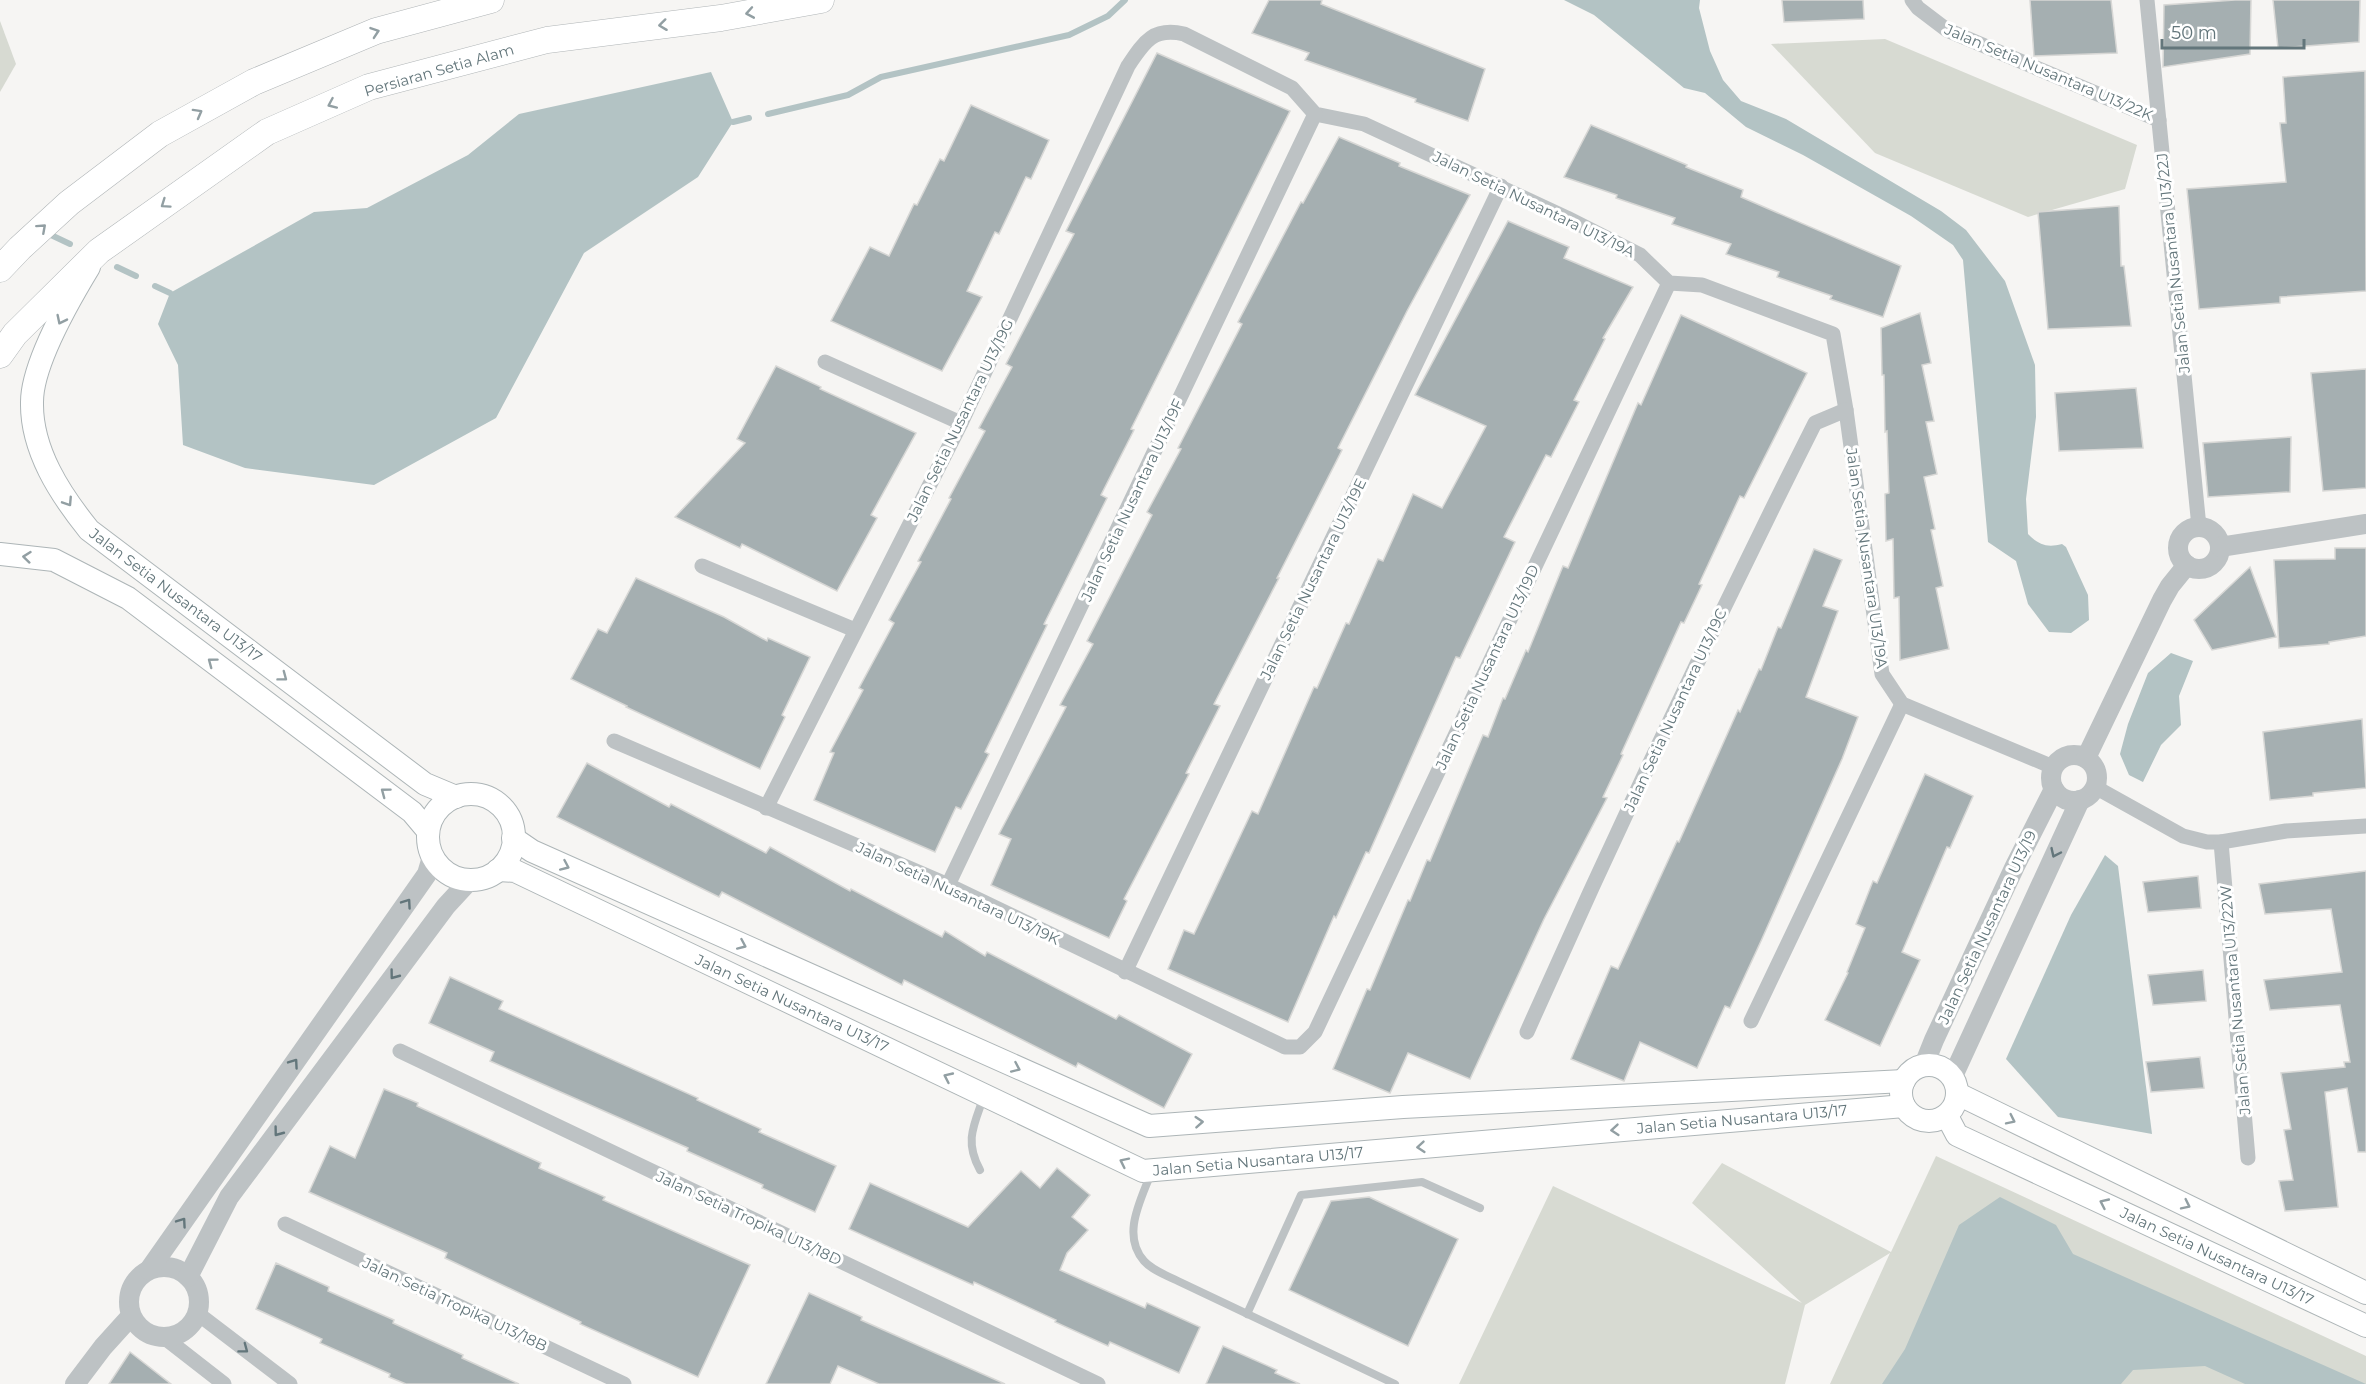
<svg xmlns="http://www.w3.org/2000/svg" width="2366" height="1384" viewBox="0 0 2366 1384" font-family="Montserrat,sans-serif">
	<rect width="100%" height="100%" fill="#f6f5f3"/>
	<g fill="#d7dad2">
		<polygon points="0,21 16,64 0,92"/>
		<polygon points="1885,39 2137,145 2125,189 2028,217 1875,153 1771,44"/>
		<polygon points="1936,1156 2366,1356 2366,1384 1830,1384 1890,1253 1805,1305 1785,1384 1459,1384 1553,1186 1802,1303 1692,1203 1722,1163 1891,1252"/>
	</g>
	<g fill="#b3c3c4">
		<path d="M1564,0H1700L1699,8L1710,51L1723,80L1741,101L1786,119L1941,211L1966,230L2005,281L2035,365L2036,417L2026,499L2028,534C2039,545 2047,548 2062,544L2066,547L2088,595L2089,620L2071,633L2049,632L2028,604L2016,561L1988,542L1963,260L1953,245L1911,216L1803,155L1746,127L1705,93L1684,88L1594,15Z"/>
		<polygon points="711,72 733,122 698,177 584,253 496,418 374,485 245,468 183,445 178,365 158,324 170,293 314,212 367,208 468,155 519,114"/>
		<polygon points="2171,653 2193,661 2179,696 2181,725 2161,745 2143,782 2129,775 2120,754 2128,724 2148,673"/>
		<polygon points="2105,855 2118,866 2152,1134 2058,1117 2006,1059 2071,915"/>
		<polygon points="2000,1197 2056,1225 2073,1254 2366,1384 2245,1384 2205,1366 2133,1370 2121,1384 1882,1384 1905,1349 1959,1225"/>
	</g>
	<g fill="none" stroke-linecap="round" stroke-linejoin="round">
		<g stroke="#b3c3c4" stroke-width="6">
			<polyline points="768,114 848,95 881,77 1069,35 1108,16 1125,0"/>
			<polyline points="733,122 749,118"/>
			<polyline points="51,235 70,244"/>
			<polyline points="117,267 136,276"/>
			<polyline points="155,286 170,293"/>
		</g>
	</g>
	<g fill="#a5afb1" stroke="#d7d7d5" stroke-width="1.5">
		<polygon points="1269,0 1322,0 1321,4 1485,69 1468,121 1415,102 1416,99 1305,60 1309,53 1252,33"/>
		<polygon points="1782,0 1863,0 1864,19 1784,22"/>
		<polygon points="2030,0 2111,0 2117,53 2034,56"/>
		<polygon points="2235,0 2251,0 2250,54 2163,67 2164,5"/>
		<polygon points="2273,0 2360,0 2359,42 2278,48"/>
		<polygon points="1157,53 1290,111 1131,429 1134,430 1101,495 1107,498 1044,624 1047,625 985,752 989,754 961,809 956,807 935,852 814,800 834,753 830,752 863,690 859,688 894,623 889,620 921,562 918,561 951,499 949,498 985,431 979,428 1012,367 1006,364 1074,234 1066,231"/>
		<polygon points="2365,71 2366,291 2280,297 2280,303 2199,309 2187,189 2286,182 2280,123 2286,123 2283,77"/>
		<polygon points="971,105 1049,140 1031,179 1026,177 999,234 995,232 967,291 982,297 942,371 831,321 870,247 889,256 914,204 917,205 940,159 944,161"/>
		<polygon points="1591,125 1687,165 1686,167 1743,190 1741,197 1901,266 1883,317 1830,299 1832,296 1777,277 1779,272 1726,254 1731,244 1672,224 1675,218 1616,198 1617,195 1564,177"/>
		<polygon points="1339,137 1400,163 1399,166 1470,195 1407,311 1338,448 1342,450 1277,578 1279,578 1214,704 1220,706 1186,773 1189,774 1124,899 1127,901 1109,938 991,885 1011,839 999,834 1066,707 1060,705 1093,644 1087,641 1152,515 1147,512 1181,449 1178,448 1242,324 1238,322 1301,202 1303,203"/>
		<polygon points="2119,206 2121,266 2124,266 2131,326 2048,329 2038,212"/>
		<polygon points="1508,221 1569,247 1564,258 1633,287 1603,338 1605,339 1574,400 1579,402 1551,457 1546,455 1504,537 1515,542 1460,658 1456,657 1369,853 1366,852 1336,918 1334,916 1288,1022 1168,969 1184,930 1194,934 1252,811 1258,814 1314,687 1317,688 1346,623 1349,624 1378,559 1383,561 1413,494 1442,508 1486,426 1415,395"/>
		<polygon points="1920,313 1931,363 1922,365 1934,421 1926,422 1937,474 1924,477 1935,529 1931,530 1943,586 1936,588 1949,649 1900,660 1899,597 1894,598 1893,539 1886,541 1885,494 1889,493 1887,431 1885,432 1884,375 1882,375 1881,328"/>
		<polygon points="1681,315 1807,373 1744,498 1740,496 1699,584 1702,585 1684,623 1681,622 1621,754 1623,755 1603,797 1607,798 1544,919 1470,1079 1408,1053 1390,1093 1333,1069 1367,989 1370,990 1408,900 1410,901 1427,860 1430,861 1483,735 1488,737 1503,698 1505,699 1526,650 1528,652 1563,566 1568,568 1638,403 1641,405"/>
		<polygon points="776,366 821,387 820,389 916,433 871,515 877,518 837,591 742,544 740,548 675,517 745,443 737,439"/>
		<polygon points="2366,369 2366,488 2323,491 2311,373"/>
		<polygon points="2136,388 2143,448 2059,451 2055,393"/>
		<polygon points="2291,437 2290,492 2208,497 2203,443"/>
		<polygon points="2335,548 2366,548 2366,636 2329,642 2329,644 2279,648 2274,560 2335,559"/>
		<polygon points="1814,549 1842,560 1823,606 1838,611 1806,697 1858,717 1842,759 1761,941 1730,1008 1725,1006 1697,1068 1640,1042 1624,1081 1571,1059 1611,966 1618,969 1677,841 1679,842 1738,710 1740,712 1759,669 1761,670 1778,627 1781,628"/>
		<polygon points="2250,567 2276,637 2212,650 2194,620"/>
		<polygon points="636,578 724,617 767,641 768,638 810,657 782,715 785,717 760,769 626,707 627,706 571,679 598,629 607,633"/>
		<polygon points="2362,719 2366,788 2313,793 2313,796 2270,800 2263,732"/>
		<polygon points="587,763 669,807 671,804 766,853 770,847 850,891 851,889 942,937 945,931 985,956 987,952 1116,1019 1119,1015 1192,1054 1164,1108 1078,1063 1076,1067 904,980 902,985 722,892 719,897 557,817"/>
		<polygon points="1925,774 1973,796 1950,848 1947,847 1902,952 1920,960 1880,1046 1825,1020 1848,973 1847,972 1865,928 1856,924 1873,881 1877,883"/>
		<polygon points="2366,871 2366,1152 2358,1152 2347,1088 2325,1092 2338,1207 2285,1211 2279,1181 2293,1180 2284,1130 2291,1129 2281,1073 2345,1067 2344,1062 2350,1062 2340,1005 2270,1010 2264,980 2342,972 2331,909 2265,914 2259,884"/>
		<polygon points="2198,876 2201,908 2148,912 2143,882"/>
		<polygon points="2203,970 2206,1001 2153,1005 2148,975"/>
		<polygon points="450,977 503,1001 499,1009 698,1098 697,1100 761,1129 759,1132 836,1166 815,1212 762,1188 763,1185 687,1151 688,1148 490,1061 494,1052 429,1023"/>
		<polygon points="2200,1057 2204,1088 2151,1092 2146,1062"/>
		<polygon points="384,1089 418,1103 417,1106 541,1163 539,1168 605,1197 603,1200 750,1265 698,1377 580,1324 581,1322 445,1258 447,1253 309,1192 330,1146 355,1158"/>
		<polygon points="1057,1168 1090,1195 1072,1217 1088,1230 1067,1253 1060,1270 1145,1308 1147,1303 1200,1327 1179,1373 1110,1342 1108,1346 1055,1322 1056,1320 974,1282 973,1285 849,1229 870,1183 968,1227 1021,1171 1040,1188"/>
		<polygon points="1369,1197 1458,1239 1408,1346 1289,1290 1331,1201"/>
		<polygon points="276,1263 329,1287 328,1291 394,1320 393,1323 463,1355 462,1358 519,1384 406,1384 389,1377 390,1374 320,1343 322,1339 256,1309"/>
		<polygon points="809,1293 862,1317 861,1320 1005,1384 879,1384 838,1366 830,1384 766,1384"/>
		<polygon points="1223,1346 1277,1370 1275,1373 1300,1384 1206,1384"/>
		<polygon points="130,1352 171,1384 109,1384"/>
	</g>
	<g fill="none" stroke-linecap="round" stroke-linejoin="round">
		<defs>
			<g id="secondary">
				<path d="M89,267C69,300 32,364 32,402C31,450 60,494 89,530L425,784L456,797"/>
				<polyline points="0,554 54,560 128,598 412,812 428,831"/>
				<circle cx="471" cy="837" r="43"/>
				<polyline points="513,838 532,851 1149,1126 1403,1107 1904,1081"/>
				<polyline points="498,870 515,871 1143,1171 1904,1106"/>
				<circle cx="1929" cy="1093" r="28"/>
				<polyline points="1958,1094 2366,1293"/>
				<polyline points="1947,1116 1957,1135 2366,1326"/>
			</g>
			<g id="trunk">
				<polyline points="0,269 20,248 69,203 160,134 254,82 376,31 491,0"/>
				<polyline points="0,355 15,334 99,251 267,132 369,87 547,40 721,18 821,0"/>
			</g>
		</defs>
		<use href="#secondary" stroke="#adb5b7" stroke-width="24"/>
		<use href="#trunk" stroke="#b0b5b7" stroke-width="27"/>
		<g stroke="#bdc2c4" stroke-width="8">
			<path d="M980,1170C964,1141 974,1125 984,1096"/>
			<path d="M1151,1173C1141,1200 1121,1235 1144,1261C1153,1271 1168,1276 1180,1282L1395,1384"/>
			<polyline points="1247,1314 1301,1195 1422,1182 1480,1208"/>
		</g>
		<g stroke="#bdc2c4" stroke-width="15">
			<polyline points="1912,0 1918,8 1947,30 2159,120"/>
			<polyline points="2147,0 2199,527"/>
			<polyline points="825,362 961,423"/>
			<polyline points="702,566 855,630"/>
			<polyline points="614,741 948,885 1285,1047 1300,1047 1315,1032 1669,283"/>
			<polyline points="2095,787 2183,836 2207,842 2221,842 2286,831 2366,826"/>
			<path d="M766,808L961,423L1128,66C1144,42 1153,27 1184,34L1292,88L1315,114L1364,124L1567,218L1640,255L1669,283L1702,285L1833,334L1846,410L1882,674L1902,704L2053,767"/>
			<polyline points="2221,842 2248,1158"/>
			<polyline points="948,885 1315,114"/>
			<polyline points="1125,972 1501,186"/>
			<polyline points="1751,1021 1902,704"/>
			<path d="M1527,1032C1618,827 1714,624 1815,423L1846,410"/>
			<polyline points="400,1051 1098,1384"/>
			<polyline points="285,1224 624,1384"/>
			<polyline points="197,1313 290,1384"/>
			<polyline points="165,1338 224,1384"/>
		</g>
		<g stroke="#bdc2c4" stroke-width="20">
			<circle cx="2199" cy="548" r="21"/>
			<polyline points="2220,547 2366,524"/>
			<circle cx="2074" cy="778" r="23"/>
			<polyline points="2086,758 2162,600 2170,586 2187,565"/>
			<polyline points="1924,1065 1934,1040 2015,866 2054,789"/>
			<polyline points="1953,1076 2080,800"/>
			<circle cx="164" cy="1302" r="35"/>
			<polyline points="149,1270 427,874 432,857"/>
			<polyline points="188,1277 229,1197 446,906 470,880"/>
			<polyline points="75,1384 103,1347 131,1316"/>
		</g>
		<use href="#secondary" stroke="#fff" stroke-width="22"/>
		<use href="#trunk" stroke="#fff" stroke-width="26"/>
	</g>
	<defs><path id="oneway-chevron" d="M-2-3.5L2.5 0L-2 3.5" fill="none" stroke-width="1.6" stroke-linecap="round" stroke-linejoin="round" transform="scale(1.5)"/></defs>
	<g stroke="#929fa3">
		<use href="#oneway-chevron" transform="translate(750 13) rotate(170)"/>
		<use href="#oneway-chevron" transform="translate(663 25) rotate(173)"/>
		<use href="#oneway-chevron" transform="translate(375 32) rotate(-19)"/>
		<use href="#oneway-chevron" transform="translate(332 104) rotate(156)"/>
		<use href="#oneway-chevron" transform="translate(198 113) rotate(-29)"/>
		<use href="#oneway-chevron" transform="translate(165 204) rotate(145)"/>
		<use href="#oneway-chevron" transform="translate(42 228) rotate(-42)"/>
		<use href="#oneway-chevron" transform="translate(61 320) rotate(116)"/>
		<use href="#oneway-chevron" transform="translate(68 502) rotate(57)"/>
		<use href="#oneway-chevron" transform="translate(27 557) rotate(-174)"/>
		<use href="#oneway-chevron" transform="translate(212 662) rotate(-143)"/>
		<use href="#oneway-chevron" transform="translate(283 677) rotate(37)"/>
		<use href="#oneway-chevron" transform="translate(385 792) rotate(-143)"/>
		<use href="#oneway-chevron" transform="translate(565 866) rotate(24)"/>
		<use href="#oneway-chevron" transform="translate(742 945) rotate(24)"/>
		<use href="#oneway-chevron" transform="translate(1016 1068) rotate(24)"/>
		<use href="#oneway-chevron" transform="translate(948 1077) rotate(-155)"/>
		<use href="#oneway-chevron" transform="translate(2011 1120) rotate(26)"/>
		<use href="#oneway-chevron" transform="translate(1199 1122) rotate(-4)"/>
		<use href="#oneway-chevron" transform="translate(1615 1130) rotate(175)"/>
		<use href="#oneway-chevron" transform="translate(1421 1147) rotate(175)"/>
		<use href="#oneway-chevron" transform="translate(1124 1162) rotate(-154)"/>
		<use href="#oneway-chevron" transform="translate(2104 1203) rotate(-155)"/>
		<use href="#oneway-chevron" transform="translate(2186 1205) rotate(26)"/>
	</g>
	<g stroke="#63767b">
		<use href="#oneway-chevron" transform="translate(2055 853) rotate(115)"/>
		<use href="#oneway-chevron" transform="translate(407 903) rotate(-55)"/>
		<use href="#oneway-chevron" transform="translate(394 975) rotate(127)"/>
		<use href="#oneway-chevron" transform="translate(294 1063) rotate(-55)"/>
		<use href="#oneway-chevron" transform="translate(278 1132) rotate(127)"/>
		<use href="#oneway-chevron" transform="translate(182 1222) rotate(-55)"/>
		<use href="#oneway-chevron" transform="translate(244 1349) rotate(37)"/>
	</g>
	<g text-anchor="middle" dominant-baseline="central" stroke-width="6" stroke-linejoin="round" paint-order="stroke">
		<g font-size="15" fill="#63767b" stroke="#fff">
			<text transform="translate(439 70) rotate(-16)">Persiaran Setia Alam</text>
			<text transform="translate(2049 72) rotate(23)">Jalan Setia Nusantara U13/22K</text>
			<text transform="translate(1534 204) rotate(26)">Jalan Setia Nusantara U13/19A</text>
			<text transform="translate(2173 263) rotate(-96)">Jalan Setia Nusantara U13/22J</text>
			<text transform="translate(960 420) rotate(-64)">Jalan Setia Nusantara U13/19G</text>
			<text transform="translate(1132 500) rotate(-65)">Jalan Setia Nusantara U13/19F</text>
			<text transform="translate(1867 558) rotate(82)">Jalan Setia Nusantara U13/19A</text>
			<text transform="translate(1313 579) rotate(-64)">Jalan Setia Nusantara U13/19E</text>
			<text transform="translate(176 595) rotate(37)">Jalan Setia Nusantara U13/17</text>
			<text transform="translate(1487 667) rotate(-65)">Jalan Setia Nusantara U13/19D</text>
			<text transform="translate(1675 710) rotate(-65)">Jalan Setia Nusantara U13/19C</text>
			<text transform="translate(958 893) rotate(25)">Jalan Setia Nusantara U13/19K</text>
			<text transform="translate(1987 927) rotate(-65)">Jalan Setia Nusantara U13/19</text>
			<text transform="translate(2235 1000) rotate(-95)">Jalan Setia Nusantara U13/22W</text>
			<text transform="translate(792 1003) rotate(25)">Jalan Setia Nusantara U13/17</text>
			<text transform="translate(1742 1119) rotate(-5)">Jalan Setia Nusantara U13/17</text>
			<text transform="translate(1258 1161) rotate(-5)">Jalan Setia Nusantara U13/17</text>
			<text transform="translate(749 1218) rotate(25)">Jalan Setia Tropika U13/18D</text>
			<text transform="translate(2217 1256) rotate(25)">Jalan Setia Nusantara U13/17</text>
			<text transform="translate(455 1304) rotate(25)">Jalan Setia Tropika U13/18B</text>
		</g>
	</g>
	<path d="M2162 39v9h142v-9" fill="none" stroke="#63767b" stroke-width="3"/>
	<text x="2171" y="39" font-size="18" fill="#63767b" stroke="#ffffff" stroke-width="4.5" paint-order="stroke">50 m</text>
</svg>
